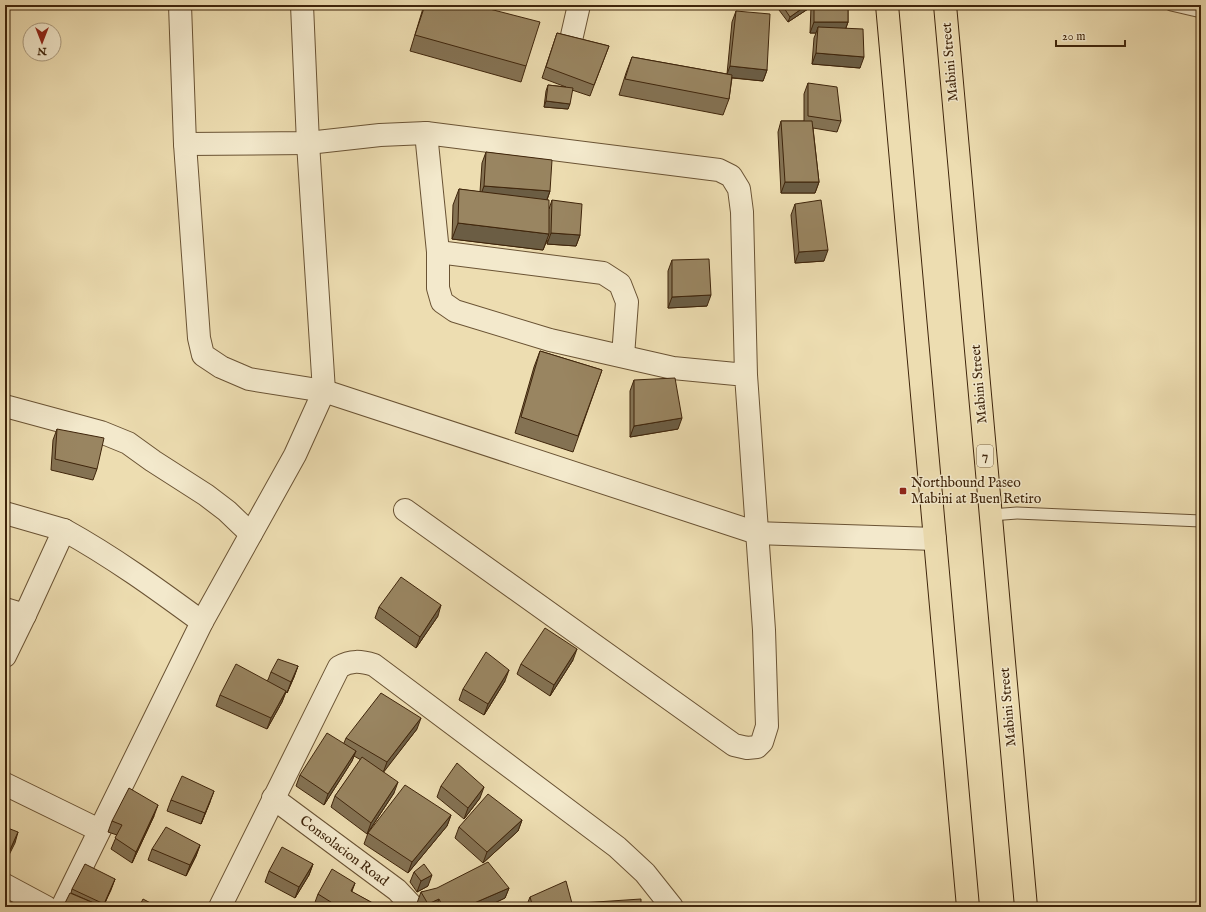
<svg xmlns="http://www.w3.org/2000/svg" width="1206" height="912" viewBox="0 0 1206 912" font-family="'IM FELL English',serif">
	<rect width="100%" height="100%" fill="#edddb1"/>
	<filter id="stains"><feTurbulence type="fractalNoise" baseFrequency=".005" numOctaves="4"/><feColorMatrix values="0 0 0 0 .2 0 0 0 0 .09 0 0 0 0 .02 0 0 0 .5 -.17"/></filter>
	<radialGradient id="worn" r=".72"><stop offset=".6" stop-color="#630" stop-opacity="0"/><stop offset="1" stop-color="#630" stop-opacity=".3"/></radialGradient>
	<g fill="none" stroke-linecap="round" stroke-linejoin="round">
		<defs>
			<g id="lane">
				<polyline points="1171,5 1201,12"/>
				<polyline points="991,515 1017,513 1201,521"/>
			</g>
			<g id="street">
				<polyline points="180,5 185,144 199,338 203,355 221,367 249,379 324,391 757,533 935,539"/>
				<polyline points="571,40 579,5"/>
				<polyline points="185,144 308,143 380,135 426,133"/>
				<polyline points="438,252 603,273 620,284 627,302 623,356"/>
				<polyline points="5,406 101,432 128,443 153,461 206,495 227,511 251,534"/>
				<polyline points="405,510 734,745 747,748 757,747 762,742 767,726 764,630 746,375 742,212 739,189 731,176 719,170 426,133 438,252 438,288 442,302 455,311 550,340 673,368 746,375"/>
				<polyline points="5,513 64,530"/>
				<polyline points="5,609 25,615"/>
				<path d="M5,656L25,615L64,530C113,557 157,589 202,622"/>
				<polyline points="5,784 99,830"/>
				<polyline points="273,798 397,890 413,907"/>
				<polyline points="5,885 46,907"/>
				<polyline points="62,907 202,622 295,455 324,391 308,143 302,5"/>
				<path d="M220,907L339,667C351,660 361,661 374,665L617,847L645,873L672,907"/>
			</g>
			<g id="primary">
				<polyline points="887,5 968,907"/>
				<polyline points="945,5 1026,907"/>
			</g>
		</defs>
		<use href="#lane" stroke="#6a5334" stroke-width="13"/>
		<use href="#street" stroke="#6a5334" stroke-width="24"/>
		<use href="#primary" stroke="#3f250b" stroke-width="24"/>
		<use href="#lane" stroke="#f3e9cc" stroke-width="11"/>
		<use href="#street" stroke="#f3e9cc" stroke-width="22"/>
		<use href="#primary" stroke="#edddb1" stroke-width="22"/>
	</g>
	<g fill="#847253" stroke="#3f250b">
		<polygon points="424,5 474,5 526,66 521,82 410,51"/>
		<polygon points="777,5 811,5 811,7 788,22 776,6"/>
		<polygon points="811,5 848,5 848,22 846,28 860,68 812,64 814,38 816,33 810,33 811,7"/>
		<polygon points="736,11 767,70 763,81 732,78 729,99 723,115 619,95 626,73 632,57 727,74 732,22"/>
		<polygon points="557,33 609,46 590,96 572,90 568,109 544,107 546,91 548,85 566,87 542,78"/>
		<polygon points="808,83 841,121 837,132 813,128 819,182 815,193 781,193 778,132 781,121 804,121 804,94"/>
		<polygon points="486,152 550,191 547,200 549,209 552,200 580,235 576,246 547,244 547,240 543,250 452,239 453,205 459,189 480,192 482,163"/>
		<polygon points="795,204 824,261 795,263 791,215"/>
		<polygon points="672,260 707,306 668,308 668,271"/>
		<polygon points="540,351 602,370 573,452 515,433 534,367"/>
		<polygon points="634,380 678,429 630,437 630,391"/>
		<polygon points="57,429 97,469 93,480 51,470 53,440"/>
		<polygon points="379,607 438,616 416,648 375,618"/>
		<polygon points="573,660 550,696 517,674 521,664"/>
		<polygon points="298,666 294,677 287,693 286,692 282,702 267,729 216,706 220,695 268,680 271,672"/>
		<polygon points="505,681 484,715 459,700 463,689"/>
		<polygon points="417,729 383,772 394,793 367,834 331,807 335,796 361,760 354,756 352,761 324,805 296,786 300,775 344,743 346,738"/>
		<polygon points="441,786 480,798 464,819 437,797"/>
		<polygon points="171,800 210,802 201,824 167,811"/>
		<polygon points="451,815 447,826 408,873 364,844 368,833"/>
		<polygon points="154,816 132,863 111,849 117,835 108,832 112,821"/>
		<polygon points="522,820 518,831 483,863 455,838 459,827"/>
		<polygon points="200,845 196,856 186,876 148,860 152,849"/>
		<polygon points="313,864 309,875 295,898 265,882 269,871"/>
		<polygon points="414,872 428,886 417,892 410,882"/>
		<polygon points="115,879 103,907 71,893 72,889"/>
		<polygon points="509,888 505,898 486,907 420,907 417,903 421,892"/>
		<polygon points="352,892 380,907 317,907 314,905 318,894"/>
		<polygon points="530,897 573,907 526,907"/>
	</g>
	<g fill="#6b5d44" stroke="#3f250b">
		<polygon points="807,5 811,5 811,7 788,22 790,17"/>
		<polygon points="814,22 848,22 844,33 818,27 816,33 810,33"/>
		<polygon points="816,53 864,57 860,68 812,64"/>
		<polygon points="730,66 767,70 763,81 726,77"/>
		<polygon points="546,101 570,104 568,109 544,107"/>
		<polygon points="785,182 819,182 815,193 781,193"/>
		<polygon points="484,186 550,191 546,202 480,197"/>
		<polygon points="458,223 549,234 543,250 452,239"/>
		<polygon points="551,233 580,235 576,246 547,244"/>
		<polygon points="828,250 824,261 795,263 799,252"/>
		<polygon points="711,295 707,306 668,308 672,297"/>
		<polygon points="682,418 678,429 630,437 634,426"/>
		<polygon points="441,605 438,616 416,648 420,637"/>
		<polygon points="577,649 573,660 550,696 554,685"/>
		<polygon points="298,666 294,677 287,693 291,682"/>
		<polygon points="509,670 505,681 484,715 488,704"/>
		<polygon points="286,691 282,702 267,729 271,718"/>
		<polygon points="421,718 417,729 383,773 387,762"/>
		<polygon points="356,751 352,761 324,805 328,794"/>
		<polygon points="398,782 394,793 367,834 371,823"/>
		<polygon points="484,787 480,798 464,819 468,808"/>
		<polygon points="214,791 210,802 201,824 205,813"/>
		<polygon points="158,805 154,816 132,863 136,852"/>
		<polygon points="451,815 447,826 408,873 412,862"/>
		<polygon points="522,820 518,831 483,863 487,852"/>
		<polygon points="18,832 15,843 5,863 5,861"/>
		<polygon points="200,845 196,856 186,876 190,865"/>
		<polygon points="313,864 309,875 295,898 299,887"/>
		<polygon points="432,875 428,886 417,892 421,881"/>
		<polygon points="115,879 111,890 103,907"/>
		<polygon points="355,883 351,894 351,891"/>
		<polygon points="509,888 505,898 486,907 465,907"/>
		<polygon points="439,899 436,907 427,907 428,904"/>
	</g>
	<g fill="#998561" stroke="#3f250b">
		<polygon points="425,5 474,5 540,22 526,66 415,35"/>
		<polygon points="782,5 807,5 790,17"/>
		<rect x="814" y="5" width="34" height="17"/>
		<polygon points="736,11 770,14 767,70 730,66"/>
		<polygon points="818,27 863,29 864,57 816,53"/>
		<polygon points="557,33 609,46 594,85 546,67"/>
		<polygon points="632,57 732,75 729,99 625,79"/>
		<polygon points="808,83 837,87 841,121 808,116"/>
		<polygon points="548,85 573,88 570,104 546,101"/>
		<polygon points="781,121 812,121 819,182 785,182"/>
		<polygon points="486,152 552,160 550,191 484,186"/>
		<polygon points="459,189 549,200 549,234 458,223"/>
		<polygon points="552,200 582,204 580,235 551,233"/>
		<polygon points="821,200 828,250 799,252 795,204"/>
		<polygon points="709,259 711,295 672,297 672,260"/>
		<polygon points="540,351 602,370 578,436 521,417"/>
		<polygon points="675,378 682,418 634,426 634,380"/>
		<polygon points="57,429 104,438 97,469 55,459"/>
		<polygon points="401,577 441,605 420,637 379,607"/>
		<polygon points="545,628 577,649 554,685 521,664"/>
		<polygon points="486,652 509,670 488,704 463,689"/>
		<polygon points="278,659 298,666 291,682 271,672"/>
		<polygon points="236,664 286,691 271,718 220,695"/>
		<polygon points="381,693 421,718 387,762 346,738"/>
		<polygon points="327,733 356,751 328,794 300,775"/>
		<polygon points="362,757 398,782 371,823 335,796"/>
		<polygon points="457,763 484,787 468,808 441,786"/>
		<polygon points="182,776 214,791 205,813 171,800"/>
		<polygon points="405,785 451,815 412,862 368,833"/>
		<polygon points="129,788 158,805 136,852 115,838 122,825 112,821"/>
		<polygon points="488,794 522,820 487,852 459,827"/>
		<polygon points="5,827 18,832 5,861"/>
		<polygon points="166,827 200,845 190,865 152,849"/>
		<polygon points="282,847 313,864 299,887 269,871"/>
		<polygon points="488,862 509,888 465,907 443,907 439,899 428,904 421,892 437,888"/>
		<polygon points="85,864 115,879 104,904 72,889"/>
		<polygon points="424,864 432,875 421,881 414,872"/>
		<polygon points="332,869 355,883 351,891 380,907 332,907 334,904 318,894"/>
		<polygon points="566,881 573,907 533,907 530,897"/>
		<polygon points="70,893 103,907 63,907"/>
		<polygon points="143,899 158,907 139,907"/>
		<polygon points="641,899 641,907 581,907 581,903"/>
		<polygon points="303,904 310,907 302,907"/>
	</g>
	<rect fill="#8f2418" stroke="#f3e9cc" stroke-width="1.5" x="899" y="487" width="8" height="8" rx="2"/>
	<g text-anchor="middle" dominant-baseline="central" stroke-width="3" stroke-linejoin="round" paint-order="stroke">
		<rect fill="#f3e9cc" stroke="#756045" stroke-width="1" x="977" y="445" width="16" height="22" rx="3"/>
		<g font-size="13" font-weight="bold" fill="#3f250b">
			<text x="985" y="456">7</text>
		</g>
		<g font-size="14" fill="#3f250b" stroke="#f3e9cc">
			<text transform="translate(950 62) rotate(-95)">Mabini Street</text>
			<text transform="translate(979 384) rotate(-95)">Mabini Street</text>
			<text transform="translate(1008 707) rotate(-95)">Mabini Street</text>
			<text transform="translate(344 851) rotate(37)">Consolacion Road</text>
		</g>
		<g font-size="14" fill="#3f250b" stroke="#f3e9cc" text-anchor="start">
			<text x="911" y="483">Northbound Paseo<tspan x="911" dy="16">Mabini at Buen Retiro</tspan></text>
		</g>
	</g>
	<rect width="1206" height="912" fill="none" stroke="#edddb1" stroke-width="20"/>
	<rect x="6" y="6" width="1194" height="900" fill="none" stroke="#3f250b" stroke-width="2"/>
	<rect x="10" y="10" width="1186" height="892" fill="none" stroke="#3f250b"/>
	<g transform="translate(42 42) rotate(180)"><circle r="19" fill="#f3e9cc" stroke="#ab9b7f"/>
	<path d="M0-3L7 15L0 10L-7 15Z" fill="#8f2418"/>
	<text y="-6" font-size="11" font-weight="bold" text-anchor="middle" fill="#3f250b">N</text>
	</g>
	<path d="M1056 40v6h69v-6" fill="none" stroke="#3f250b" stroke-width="2"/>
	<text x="1062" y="40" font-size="12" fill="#3f250b" stroke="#f3e9cc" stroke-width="3" paint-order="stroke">20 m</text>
	<rect width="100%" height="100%" filter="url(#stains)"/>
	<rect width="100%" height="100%" fill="url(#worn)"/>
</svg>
